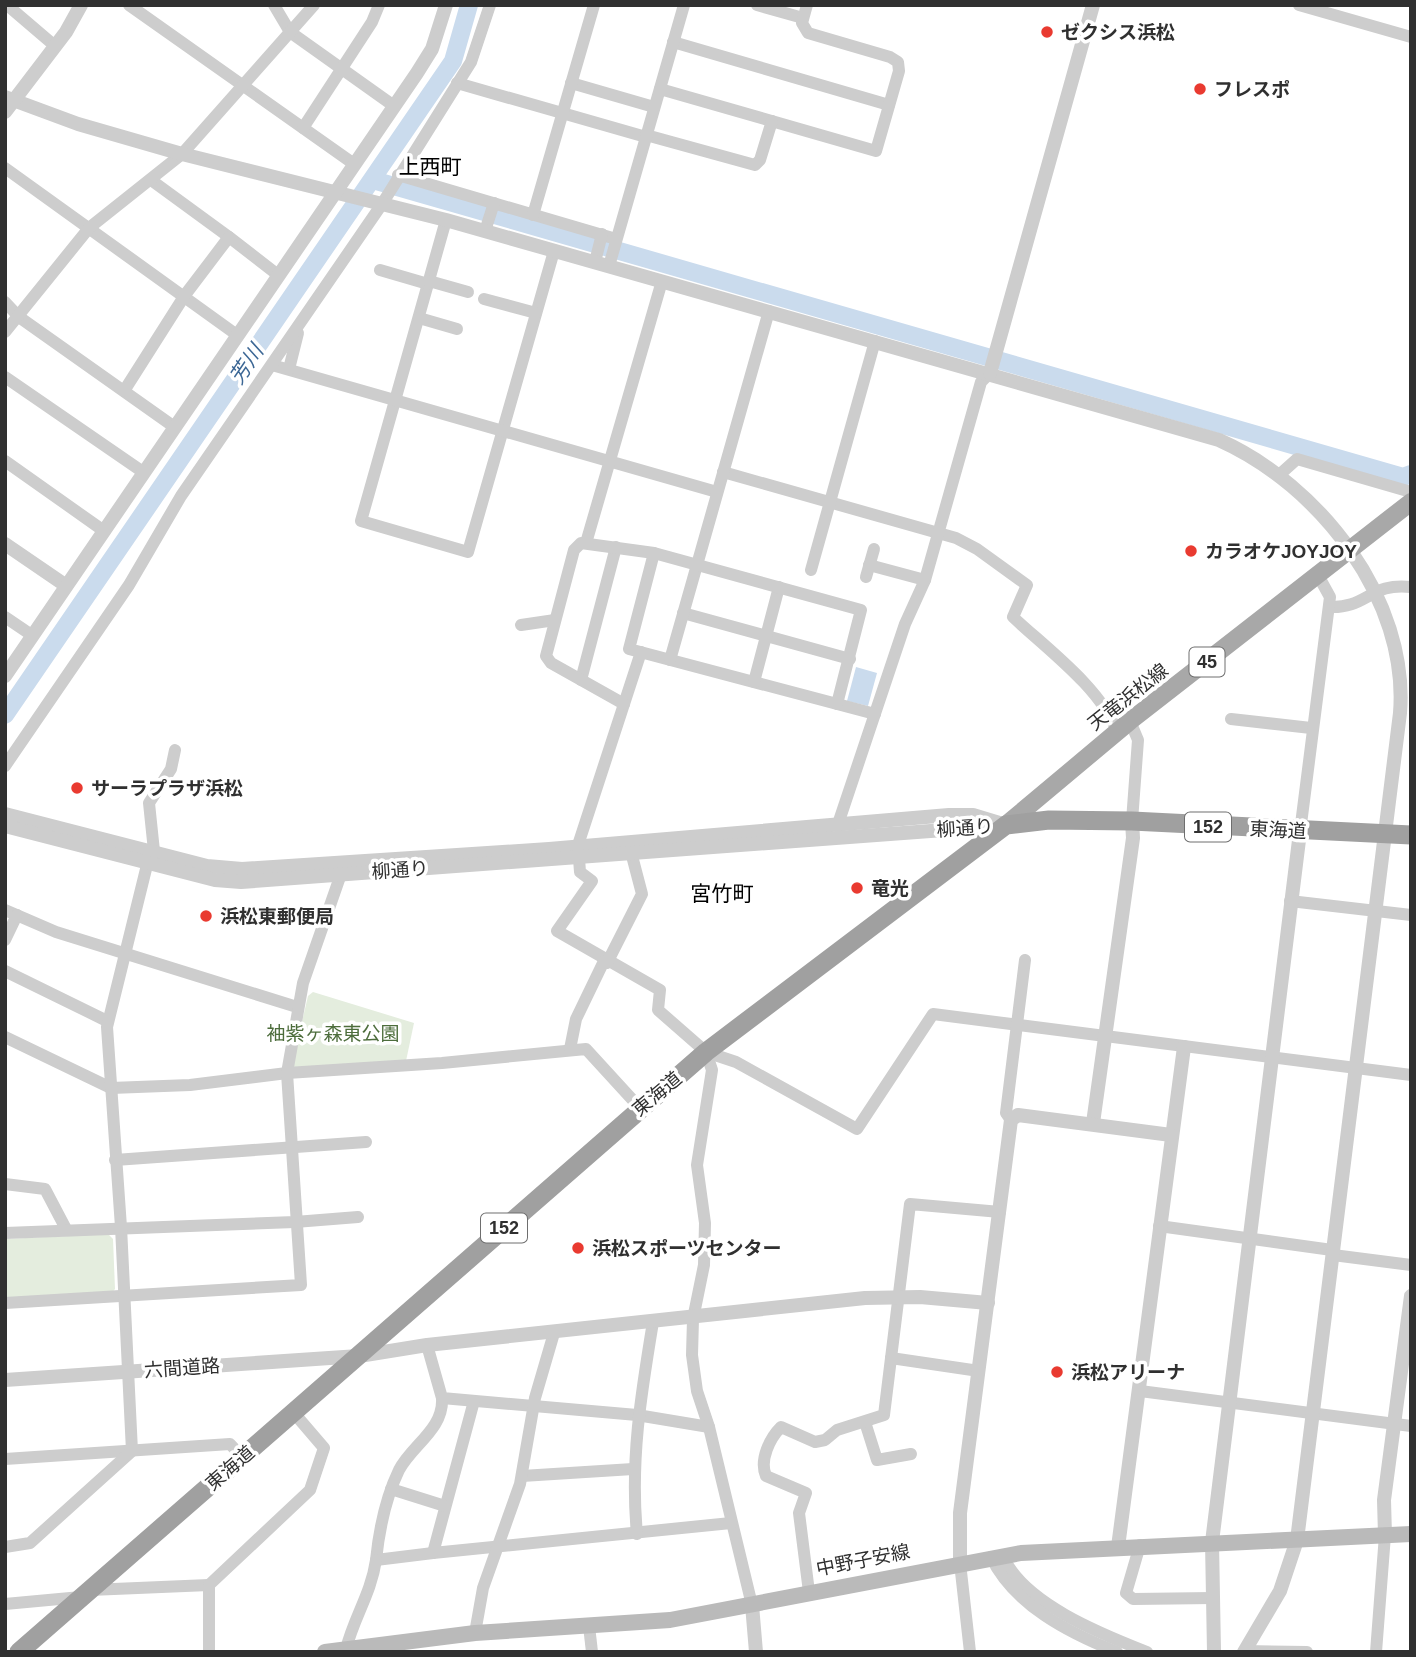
<svg xmlns="http://www.w3.org/2000/svg" width="1416" height="1657" viewBox="0 0 1416 1657" font-family="Helvetica,'Noto Sans JP',sans-serif">
	<rect width="100%" height="100%" fill="#fff"/>
	<g fill="#e4edde">
		<polygon points="313,992 414,1023 406,1061 295,1069 292,1064 308,996"/>
		<polygon points="108,1234 113,1239 115,1289 111,1294 5,1299 5,1239"/>
	</g>
	<polygon fill="#cadbed" points="856,667 877,673 868,706 847,701"/>
	<g fill="none" stroke-linecap="round" stroke-linejoin="round">
		<g stroke="#cadbed" stroke-width="18">
			<polyline points="373,180 1403,477 1411,474"/>
			<polyline points="5,715 453,61 469,5"/>
		</g>
		<g stroke="#cdcdcd" stroke-width="12">
			<polyline points="7,5 55,46"/>
			<polyline points="129,5 354,164"/>
			<polyline points="274,5 290,32 394,106"/>
			<polyline points="757,5 803,18"/>
			<polyline points="1299,5 1411,37"/>
			<polyline points="673,42 889,105"/>
			<polyline points="457,83 646,137"/>
			<polyline points="571,83 654,107"/>
			<polyline points="660,89 876,151 899,71 898,62 890,57 808,33 802,23 807,5"/>
			<polyline points="303,128 372,22 379,5"/>
			<polyline points="646,135 755,165 760,160 772,121"/>
			<polyline points="5,168 237,335"/>
			<polyline points="398,175 616,239"/>
			<polyline points="151,180 229,237"/>
			<polyline points="533,215 594,5"/>
			<polyline points="446,220 361,521 468,552 554,251"/>
			<polyline points="485,231 494,203"/>
			<polyline points="595,262 602,234"/>
			<polyline points="609,266 684,5"/>
			<polyline points="380,270 428,284"/>
			<polyline points="429,281 468,292"/>
			<polyline points="484,299 536,313"/>
			<polyline points="5,302 19,317 173,426"/>
			<polyline points="419,318 457,329"/>
			<polyline points="5,332 89,228 182,154 314,5"/>
			<polyline points="272,365 717,492"/>
			<polyline points="289,369 298,333"/>
			<polyline points="5,377 143,472"/>
			<polyline points="124,391 185,295 229,237 278,275"/>
			<polyline points="5,461 104,531"/>
			<path d="M723,472L956,538L977,549L1027,585L1013,617C1046,648 1102,689 1117,732"/>
			<polyline points="1278,476 1297,459 1411,492"/>
			<polyline points="586,543 662,281"/>
			<polyline points="654,553 629,649 875,714"/>
			<polyline points="869,565 925,580"/>
			<polyline points="811,570 875,341"/>
			<polyline points="866,577 874,549"/>
			<path d="M1329,607C1367,609 1370,582 1411,587"/>
			<polyline points="683,613 850,659"/>
			<polyline points="5,617 33,636"/>
			<polyline points="521,625 555,620"/>
			<polyline points="641,652 578,845 580,872 592,881 557,931 660,990 658,1010 706,1052 712,1070 697,1165 705,1223 704,1265 693,1319 692,1355 697,1391 709,1427 752,1605"/>
			<polyline points="670,660 769,311"/>
			<polyline points="581,680 616,547"/>
			<polyline points="754,682 779,587"/>
			<polyline points="624,704 551,663 546,656 574,550 581,543 654,553 861,610 837,704"/>
			<polyline points="1231,719 1311,728"/>
			<polyline points="1130,721 1138,740 1132,821"/>
			<polyline points="5,766 129,585 181,496 382,204 471,62 490,5"/>
			<polyline points="838,824 905,624 925,580 981,382 990,373"/>
			<polyline points="1300,832 1330,597 1319,577"/>
			<polyline points="1290,901 1411,915"/>
			<polyline points="5,910 56,932 297,1007"/>
			<polyline points="5,940 17,915"/>
			<polyline points="607,963 642,894 631,852"/>
			<polyline points="5,971 107,1021"/>
			<polyline points="5,1037 111,1088 190,1085 287,1073 442,1063 586,1049 640,1108"/>
			<polyline points="570,1049 576,1019 604,961"/>
			<polyline points="706,1052 736,1062 857,1129 933,1014 1411,1075"/>
			<polyline points="1011,1120 1006,1113 1025,960"/>
			<polyline points="115,1160 366,1142"/>
			<polyline points="5,1184 45,1189 66,1229"/>
			<polyline points="1159,1226 1332,1250"/>
			<polyline points="5,1233 295,1222 358,1217"/>
			<polyline points="1333,1255 1411,1265"/>
			<polyline points="5,1303 301,1285 287,1073 303,983 341,874"/>
			<polyline points="427,1345 442,1398 637,1415 709,1427"/>
			<polyline points="891,1358 979,1371"/>
			<polyline points="1140,1391 1411,1426"/>
			<polyline points="474,1401 433,1553 731,1523"/>
			<polyline points="865,1422 877,1460 911,1454"/>
			<polyline points="5,1459 230,1444 242,1457"/>
			<polyline points="522,1476 633,1469"/>
			<polyline points="391,1489 445,1506"/>
			<path d="M637,1534C630,1461 641,1394 653,1322"/>
			<polyline points="1140,1545 1126,1593 1133,1599 1213,1598"/>
			<polyline points="5,1547 30,1543 132,1451 121,1227 107,1027 148,861 154,851 149,803 171,769 175,750"/>
			<path d="M433,1553L376,1560C379,1531 386,1497 399,1470C412,1445 444,1429 442,1398"/>
			<path d="M1003,1556C1023,1603 1101,1634 1147,1652"/>
			<path d="M991,1557C1014,1605 1069,1633 1117,1652"/>
			<polyline points="960,1563 970,1652"/>
			<polyline points="90,1590 209,1585"/>
			<path d="M809,1592L799,1513L806,1493L766,1476C759,1460 770,1438 781,1427L815,1442L825,1440L837,1430L884,1415L910,1204L1000,1212"/>
			<polyline points="5,1604 81,1597"/>
			<polyline points="589,1626 592,1652"/>
			<polyline points="475,1633 483,1588 520,1484 535,1398 554,1333"/>
			<path d="M346,1649C354,1617 371,1594 376,1560"/>
			<polyline points="1245,1651 1307,1652"/>
			<polyline points="209,1652 209,1585 310,1490 324,1448 294,1413"/>
			<polyline points="1376,1652 1385,1535"/>
		</g>
		<g stroke="#cdcdcd" stroke-width="14">
			<path d="M5,97L78,124L182,154L446,220L1219,440C1320,485 1409,600 1400,713L1297,1540L1280,1591L1244,1652"/>
			<polyline points="5,112 66,32 81,5"/>
			<polyline points="990,373 1093,5"/>
			<polyline points="5,544 65,585"/>
			<polyline points="5,676 417,73 432,49 446,5"/>
			<polyline points="5,814 207,866 242,869 549,849 949,815 973,815 1006,825"/>
			<polyline points="5,826 215,880 241,882 998,826"/>
			<polyline points="1093,1123 1133,838 1132,821"/>
			<polyline points="5,1380 359,1356 427,1345 865,1298 920,1297 988,1303"/>
			<polyline points="1385,1535 1384,1500 1411,1296"/>
			<polyline points="1118,1547 1184,1047"/>
			<polyline points="960,1563 960,1513 1011,1120 1018,1115 1171,1135"/>
			<polyline points="752,1605 756,1652"/>
			<polyline points="1214,1652 1212,1542 1300,832"/>
		</g>
		<polyline stroke="#bababa" stroke-width="16" points="325,1652 475,1633 670,1620 1021,1553 1411,1534"/>
		<polyline stroke="#a8a8a8" stroke-width="18" points="1006,825 1130,721 1411,502"/>
		<polyline stroke="#a0a0a0" stroke-width="19" points="19,1652 706,1052 1006,825 1049,820 1132,821 1411,835"/>
	</g>
	<g fill="#e93a30" stroke="#fff" stroke-width="2.5">
		<circle cx="1047" cy="32" r="7"/>
		<circle cx="1200" cy="89" r="7"/>
		<circle cx="1191" cy="551" r="7"/>
		<circle cx="77" cy="788" r="7"/>
		<circle cx="857" cy="888" r="7"/>
		<circle cx="206" cy="916" r="7"/>
		<circle cx="578" cy="1248" r="7"/>
		<circle cx="1057" cy="1372" r="7"/>
	</g>
	<g text-anchor="middle" dominant-baseline="central" stroke-width="7" stroke-linejoin="round" paint-order="stroke">
		<g fill="#fff" stroke="#6e6e6e" stroke-width="2">
			<rect x="1189.5" y="647.5" width="35" height="29" rx="5"/>
			<rect x="1185" y="812.5" width="46" height="29" rx="5"/>
			<rect x="481" y="1213.5" width="46" height="29" rx="5"/>
		</g>
		<g font-size="18" font-weight="bold" fill="#303030">
			<text x="1207" y="662">45</text>
			<text x="1208" y="827">152</text>
			<text x="504" y="1228">152</text>
		</g>
		<g font-size="19" font-weight="bold" fill="#303030" stroke="#fff" text-anchor="start">
			<text x="1061" y="32">ゼクシス浜松</text>
			<text x="1214" y="89">フレスポ</text>
			<text x="1205" y="551">カラオケJOYJOY</text>
			<text x="91" y="788">サーラプラザ浜松</text>
			<text x="871" y="888">竜光</text>
			<text x="220" y="916">浜松東郵便局</text>
			<text x="592" y="1248">浜松スポーツセンター</text>
			<text x="1071" y="1372">浜松アリーナ</text>
		</g>
		<g font-size="19" fill="#303030" stroke="#fff">
			<text transform="translate(1128 697) rotate(-38)">天竜浜松線</text>
			<text transform="translate(965 828) rotate(-4)">柳通り</text>
			<text transform="translate(1278 830) rotate(3)">東海道</text>
			<text transform="translate(400 870) rotate(-4)">柳通り</text>
			<text transform="translate(657 1094) rotate(-40)">東海道</text>
			<text transform="translate(182 1368) rotate(-4)">六間道路</text>
			<text transform="translate(230 1468) rotate(-41)">東海道</text>
			<text transform="translate(863 1560) rotate(-11)">中野子安線</text>
		</g>
		<g font-size="19" fill="#4d6d3c" stroke="#fff">
			<text x="333" y="1033">袖紫ヶ森東公園</text>
		</g>
		<g font-size="21" fill="#000" stroke="#fff">
			<text x="430" y="166">上西町</text>
			<text x="722" y="893">宮竹町</text>
		</g>
		<g font-size="21" font-style="italic" fill="#3c6795" stroke="#fff">
			<text transform="translate(246 364) rotate(-56)">芳川</text>
		</g>
	</g>
	<rect width="1416" height="1657" fill="none" stroke="#303030" stroke-width="14"/>
</svg>
